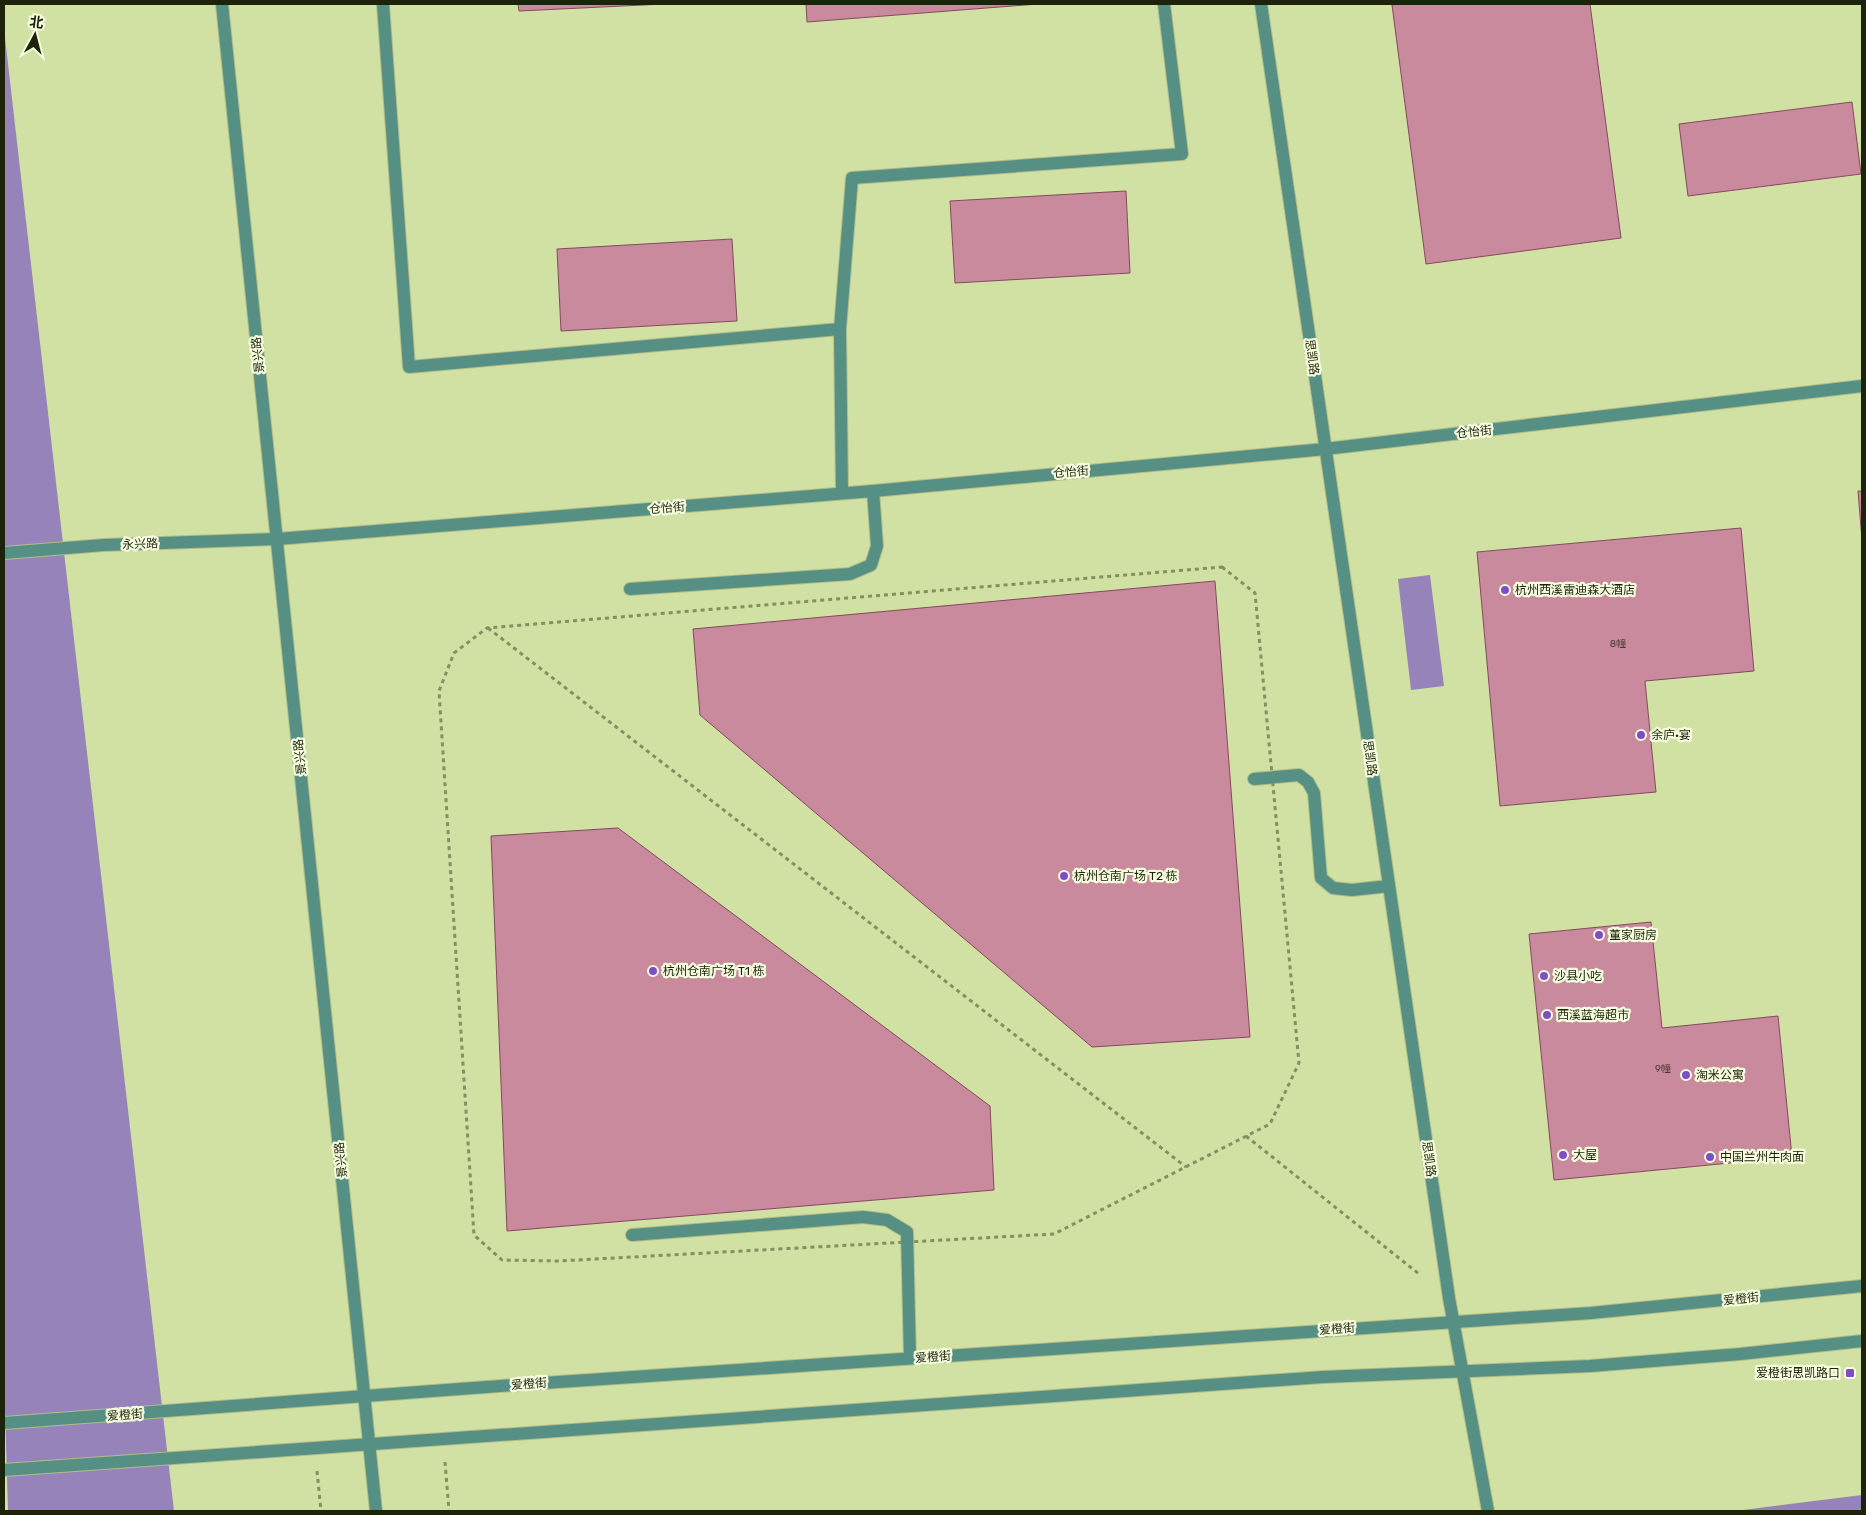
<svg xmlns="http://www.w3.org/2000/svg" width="1866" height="1515" viewBox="0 0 1866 1515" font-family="Rubik,'Noto Sans SC',sans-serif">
	<rect width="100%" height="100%" fill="#d1e0a3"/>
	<g fill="#9583b9">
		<polygon points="4,29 174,1511 8,1511 4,1375"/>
		<polygon points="1430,575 1444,686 1411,690 1398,579"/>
		<polygon points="1862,1495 1862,1511 1735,1511"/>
	</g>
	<g fill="#c98a9d" stroke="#834a5d">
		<polygon points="518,4 664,4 519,11"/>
		<polygon points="806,4 1038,4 807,22"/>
		<polygon points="1396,4 1590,4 1621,238 1426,264 1392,5"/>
		<polygon points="1852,102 1861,174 1688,196 1679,124"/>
		<polygon points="1126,191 1130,273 955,283 950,201"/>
		<polygon points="732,239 737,321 561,331 557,249"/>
		<polygon points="1858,491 1862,491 1862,540"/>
		<polygon points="1741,528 1754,671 1645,681 1656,792 1500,806 1477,552"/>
		<polygon points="1215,581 1250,1037 1092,1047 700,715 693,629"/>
		<polygon points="618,828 990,1106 994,1190 507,1231 491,836"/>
		<polygon points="1651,922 1662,1028 1778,1016 1792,1157 1554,1180 1529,934"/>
	</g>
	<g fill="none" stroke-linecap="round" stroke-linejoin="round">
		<defs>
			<g id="minor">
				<polyline points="222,4 376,1511"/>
				<polyline points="383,4 409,367 840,329 852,178 1182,154 1164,4"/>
				<polyline points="1261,4 1449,1298 1488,1511"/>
				<polyline points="840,329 842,493"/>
				<polyline points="4,553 104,545 277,539 873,491 1325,449 1862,386"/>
				<polyline points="630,589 850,574 871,565 877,546 873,491"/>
				<polyline points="1254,779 1299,775 1308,782 1314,793 1321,878 1333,888 1352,890 1389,886"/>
				<polyline points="632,1235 863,1217 887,1220 907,1232 910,1358"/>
				<polyline points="4,1423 513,1385 1591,1313 1862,1286"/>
				<polyline points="4,1470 1323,1377 1590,1366 1740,1354 1862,1341"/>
			</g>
		</defs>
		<use href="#minor" stroke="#b1be87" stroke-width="14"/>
		<g stroke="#848f62" stroke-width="3" stroke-dasharray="4 4" stroke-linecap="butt">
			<polygon points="1222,567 1255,593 1299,1063 1270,1124 1054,1234 559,1261 502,1260 474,1235 439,691 454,653 487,628"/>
			<polyline points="488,628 1186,1167"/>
			<polyline points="1246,1136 1419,1274"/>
			<polyline points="445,1462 449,1511"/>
			<polyline points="317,1471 321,1511"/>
		</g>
		<use href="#minor" stroke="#568f84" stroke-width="12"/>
	</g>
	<g fill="#7e4dc5" stroke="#f5fddf" stroke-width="2">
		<circle cx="1505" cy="590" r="5"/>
		<circle cx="1641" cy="735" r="5"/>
		<circle cx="1064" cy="876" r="5"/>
		<circle cx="1599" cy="935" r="5"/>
		<circle cx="653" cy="971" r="5"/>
		<circle cx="1544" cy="976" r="5"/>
		<circle cx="1547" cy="1015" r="5"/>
		<circle cx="1686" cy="1075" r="5"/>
		<circle cx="1563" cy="1155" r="5"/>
		<circle cx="1710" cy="1157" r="5"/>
		<rect x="1845" y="1368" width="10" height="10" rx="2.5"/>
	</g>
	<g text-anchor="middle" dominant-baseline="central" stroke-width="4.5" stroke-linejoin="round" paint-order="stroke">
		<g font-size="10" fill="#483c2f">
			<text x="1618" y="644">8幢</text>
			<text x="1663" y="1069">9幢</text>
		</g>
		<g font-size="12" fill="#1d220a" stroke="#f5fddf">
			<text transform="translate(258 355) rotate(-96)">景兴路</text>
			<text transform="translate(1312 357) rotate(82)">思凯路</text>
			<text transform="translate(1474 432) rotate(-6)">仓怡街</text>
			<text transform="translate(1071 472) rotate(-5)">仓怡街</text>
			<text transform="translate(667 508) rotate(-5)">仓怡街</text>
			<text transform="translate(140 544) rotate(-2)">永兴路</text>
			<text transform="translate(300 757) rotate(-96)">景兴路</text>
			<text transform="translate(1370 758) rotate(82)">思凯路</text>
			<text transform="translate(1429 1159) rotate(82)">思凯路</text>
			<text transform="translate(341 1160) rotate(-96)">景兴路</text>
			<text transform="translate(1741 1299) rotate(-6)">爱橙街</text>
			<text transform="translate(1337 1329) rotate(-4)">爱橙街</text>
			<text transform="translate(933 1357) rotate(-4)">爱橙街</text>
			<text transform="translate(529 1384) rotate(-4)">爱橙街</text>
			<text transform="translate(125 1415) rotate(-4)">爱橙街</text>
		</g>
		<g font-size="12" fill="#1d220a" stroke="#f5fddf" text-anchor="start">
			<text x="1515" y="590">杭州西溪雷迪森大酒店</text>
			<text x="1651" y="735">余庐·宴</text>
			<text x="1074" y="876">杭州仓南广场 T2 栋</text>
			<text x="1609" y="935">董家厨房</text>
			<text x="663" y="971">杭州仓南广场 T1 栋</text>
			<text x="1554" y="976">沙县小吃</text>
			<text x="1557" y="1015">西溪蓝海超市</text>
			<text x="1696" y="1075">淘米公寓</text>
			<text x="1573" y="1155">大屋</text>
			<text x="1720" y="1157">中国兰州牛肉面</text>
			<text x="1840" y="1373" text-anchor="end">爱橙街思凯路口</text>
		</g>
	</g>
	<rect width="1866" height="1515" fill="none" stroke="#1d220a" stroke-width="10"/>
	<g transform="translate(35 35) rotate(7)" stroke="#f5fddf" stroke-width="4" paint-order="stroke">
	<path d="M0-4L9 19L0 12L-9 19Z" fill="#1d220a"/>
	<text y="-8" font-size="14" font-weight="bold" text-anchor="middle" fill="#1d220a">北</text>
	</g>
</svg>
